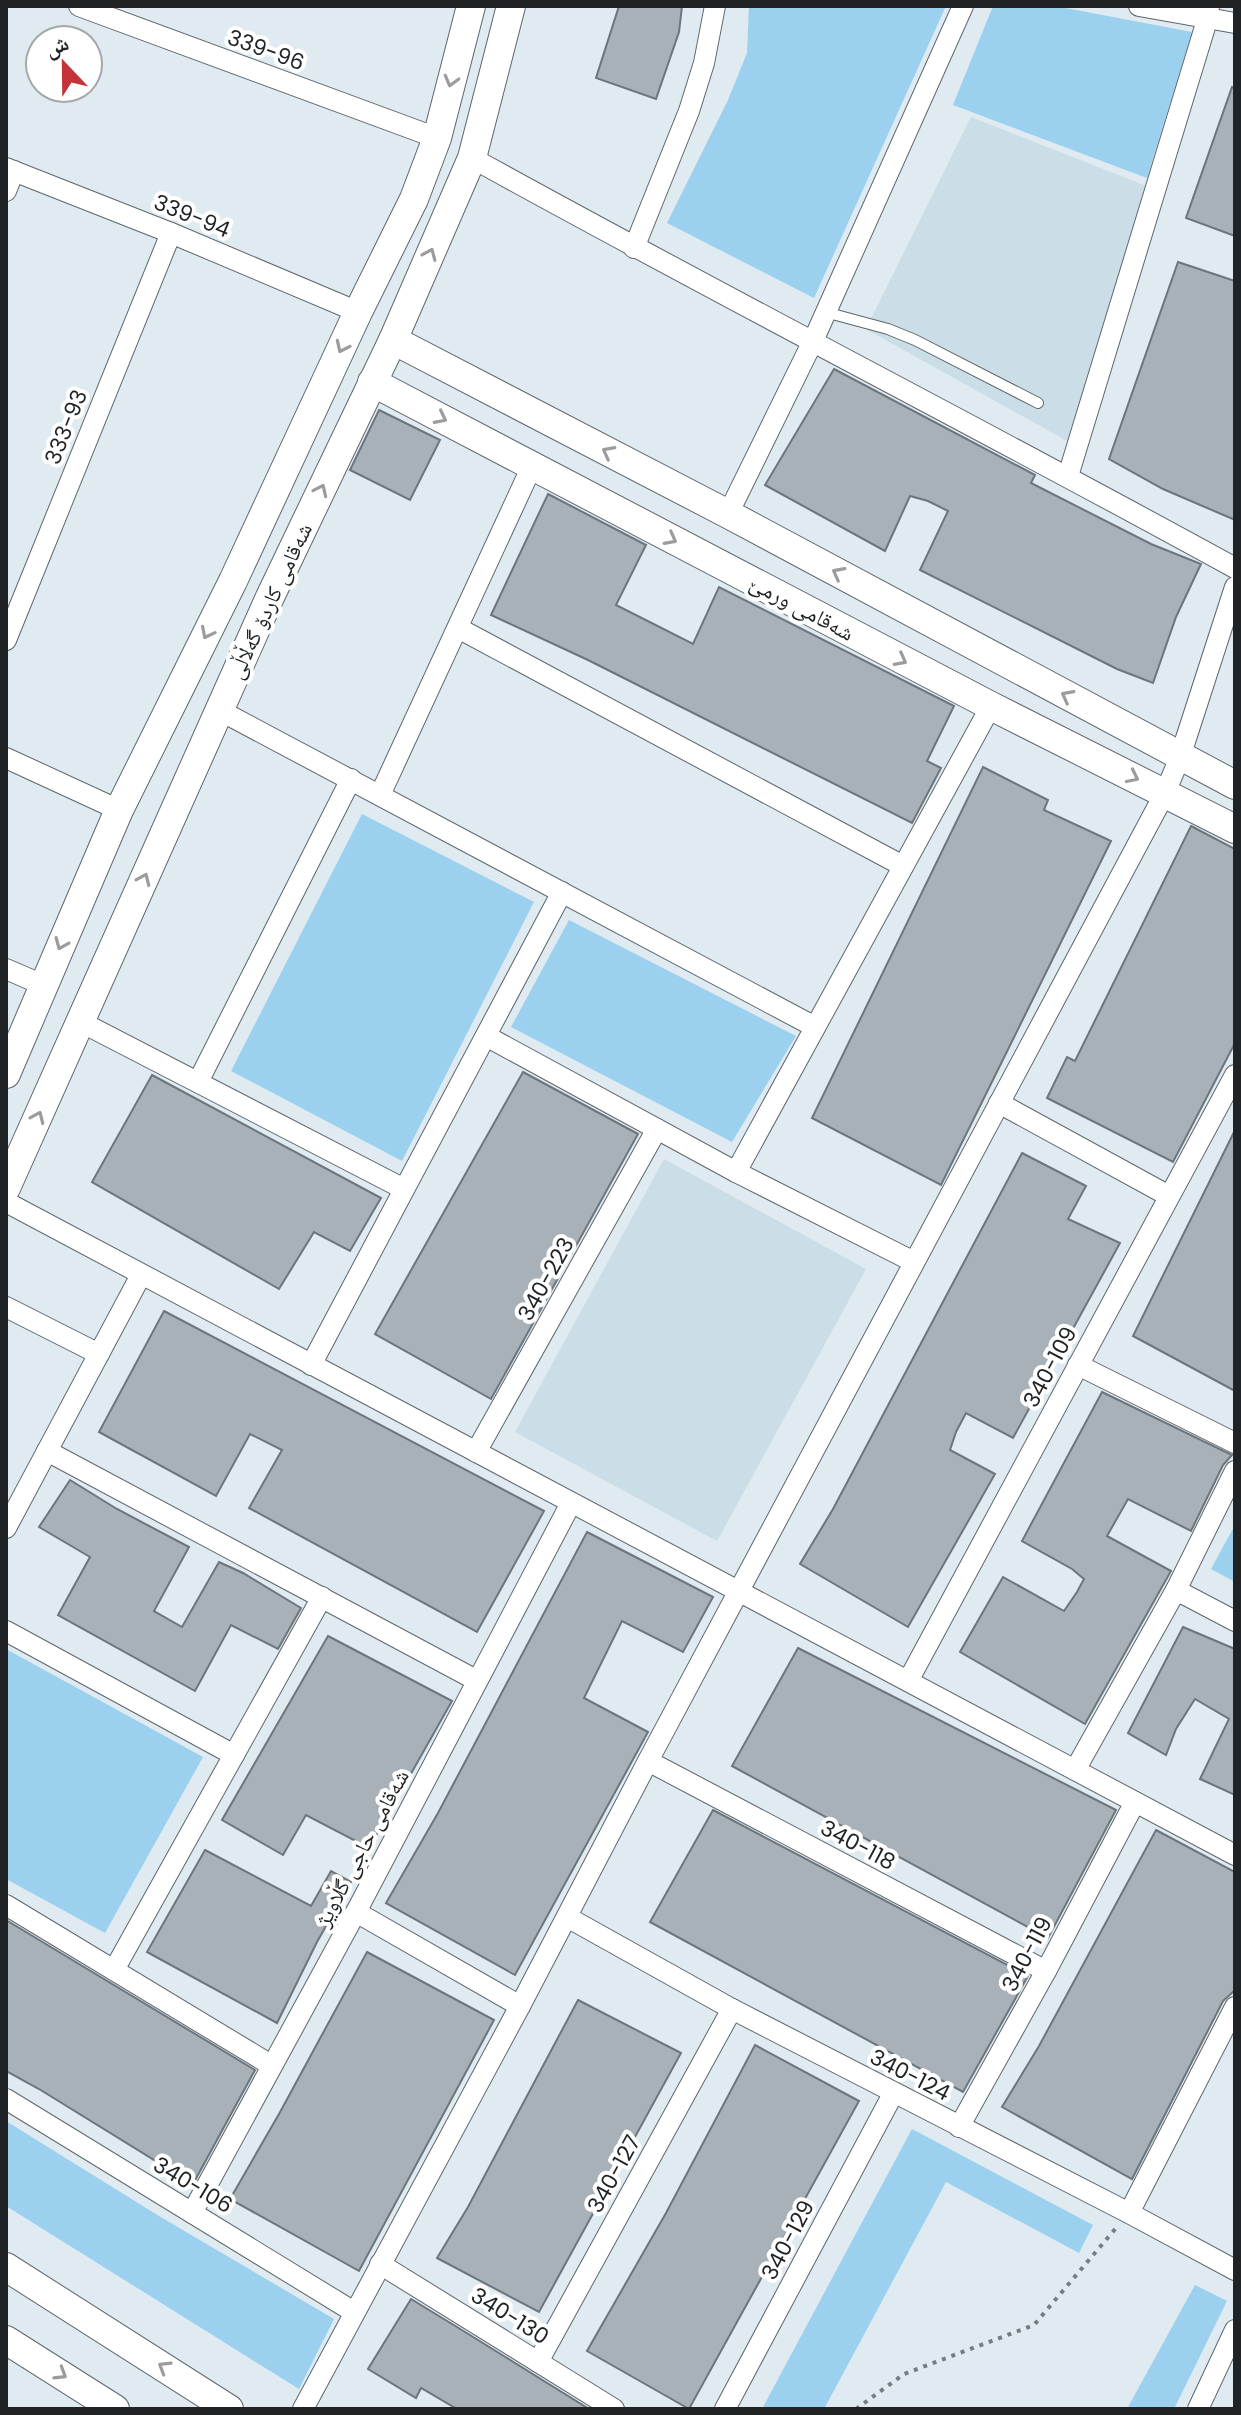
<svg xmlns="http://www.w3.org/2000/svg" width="1241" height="2415" viewBox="0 0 1241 2415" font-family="Poppins,'Noto Naskh Arabic',sans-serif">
	<rect width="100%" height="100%" fill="#dfeaf1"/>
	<g fill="#cbdde7">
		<polygon points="971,117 1159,191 1076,446 866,329"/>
		<polygon points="664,1159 866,1269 717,1541 515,1432"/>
	</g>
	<g fill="#9bd1ef">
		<polygon points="749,6 946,6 814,298 667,223 728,100 747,53"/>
		<polygon points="993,6 1055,6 1192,32 1147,178 953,105"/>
		<polygon points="362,814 534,902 402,1161 231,1071"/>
		<polygon points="569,920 796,1036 732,1142 511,1027"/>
		<polygon points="1235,1525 1235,1582 1211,1569"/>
		<polygon points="6,1649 203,1757 105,1933 6,1879"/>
		<polygon points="6,2121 159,2216 334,2319 299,2389 6,2206"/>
		<polygon points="912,2129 1093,2225 1079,2253 946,2182 824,2409 762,2409"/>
		<polygon points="1195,2285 1227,2301 1174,2409 1127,2409"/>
	</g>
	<g fill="#a7b1b7" stroke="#6c757b" stroke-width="2">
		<polygon points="619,6 682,6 679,32 656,99 596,78"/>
		<polygon points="1232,87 1235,88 1235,236 1186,218"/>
		<polygon points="1178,262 1235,281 1235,520 1163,489 1109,459"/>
		<polygon points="834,369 1035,475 1031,483 1151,544 1201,564 1176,617 1153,683 1117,669 920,570 948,511 928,501 910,496 885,551 765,485"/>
		<polygon points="379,410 440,440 410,500 350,470"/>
		<polygon points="548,494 646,545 616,605 693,644 719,587 954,706 927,761 941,768 912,823 588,660 491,615"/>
		<polygon points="983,767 1048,800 1044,810 1111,841 941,1185 812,1118"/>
		<polygon points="1191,826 1235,849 1235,1043 1173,1162 1047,1098 1067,1057 1075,1061"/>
		<polygon points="523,1072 638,1134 491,1399 375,1334"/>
		<polygon points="152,1075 381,1198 350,1251 314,1232 279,1289 92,1182"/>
		<polygon points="1235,1130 1235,1391 1133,1336"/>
		<polygon points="1022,1153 1086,1186 1068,1219 1120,1243 1013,1438 966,1413 956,1432 950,1450 995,1474 908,1627 800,1564 833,1509"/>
		<polygon points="164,1311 544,1511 477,1632 249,1508 282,1450 250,1434 216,1496 99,1432"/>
		<polygon points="1102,1392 1232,1455 1223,1465 1191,1531 1128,1499 1107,1536 1171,1571 1085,1724 960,1652 1003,1577 1064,1611 1077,1592 1084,1579 1072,1569 1022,1541"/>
		<polygon points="70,1480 117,1509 189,1547 154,1611 182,1627 219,1562 243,1573 301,1608 278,1649 231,1625 195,1691 58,1615 90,1557 39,1527"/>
		<polygon points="587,1532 713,1597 683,1652 622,1621 584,1698 648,1732 515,1975 386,1903 438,1813"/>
		<polygon points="1183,1627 1235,1649 1235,1795 1200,1779 1229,1719 1195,1699 1176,1729 1166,1755 1128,1733"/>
		<polygon points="328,1636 452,1701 369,1848 306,1815 283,1855 222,1820"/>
		<polygon points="798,1648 1116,1810 1048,1938 732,1766"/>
		<polygon points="713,1810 1028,1976 963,2092 650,1922"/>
		<polygon points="1156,1830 1235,1872 1235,1990 1223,2001 1132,2179 1002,2107 1039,2046"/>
		<polygon points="205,1850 311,1906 331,1871 351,1882 317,1942 277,2023 147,1952"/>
		<polygon points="6,1920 255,2070 193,2184 39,2089 6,2071"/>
		<polygon points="367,1952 494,2020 359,2271 230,2199 279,2114"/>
		<polygon points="578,2000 681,2053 539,2312 437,2258 468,2207"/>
		<polygon points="755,2045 859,2101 689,2409 587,2351 666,2213"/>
		<polygon points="411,2299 457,2327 589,2409 457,2409 421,2388 416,2398 368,2369"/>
	</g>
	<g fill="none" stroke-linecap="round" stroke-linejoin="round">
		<defs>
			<polyline id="lane" points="825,312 888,329 915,340 1038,403"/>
			<g id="street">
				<polyline points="79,6 437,138"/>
				<polyline points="1139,6 1235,23"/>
				<path d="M472,158C725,298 982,429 1235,568"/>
				<polyline points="6,168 171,233 358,312"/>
				<polyline points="6,191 14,171"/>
				<polyline points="634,248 689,111 704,63 715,6"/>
				<polyline points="1068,476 1208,17 1209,6"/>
				<polyline points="728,514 813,341 963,6"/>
				<polyline points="458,628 903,866"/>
				<polyline points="6,640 171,233"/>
				<polyline points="219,710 815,1027"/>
				<polyline points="6,758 119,810"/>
				<polyline points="380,795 532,466"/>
				<polyline points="6,969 43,985"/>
				<polyline points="81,1022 404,1189"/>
				<polyline points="486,1036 736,1172 914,1262"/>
				<polyline points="198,1082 351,779"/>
				<polyline points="999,1103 1169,1196"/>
				<polyline points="736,1172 991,706"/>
				<polyline points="6,1202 1235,1855"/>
				<polyline points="6,1307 99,1354"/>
				<polyline points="311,1365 562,892"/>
				<polyline points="1078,1365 1235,1443"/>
				<polyline points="47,1451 476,1680"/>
				<polyline points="476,1452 657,1129"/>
				<polyline points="6,1528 141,1275"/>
				<polyline points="1176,1590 1235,1621"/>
				<polyline points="6,1631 234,1755"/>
				<polyline points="908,1681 1235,1075"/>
				<polyline points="648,1761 1046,1971"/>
				<polyline points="1075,1770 1176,1590 1235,1471"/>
				<polyline points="6,1905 271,2065"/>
				<polyline points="356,1912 520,2006"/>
				<polyline points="567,1917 732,2009 1129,2213 1235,2270"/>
				<polyline points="114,1970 322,1597"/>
				<polyline points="6,2099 354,2312"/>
				<polyline points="959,2127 1046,1971 1135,1802"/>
				<polyline points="192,2213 356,1912 571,1503"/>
				<polyline points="1129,2213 1235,2007"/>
				<polyline points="380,2264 614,2409"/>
				<polyline points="538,2362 732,2009"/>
				<polyline points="303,2409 520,2006 648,1761 1165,793 1180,757 1235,587"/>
				<polyline points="725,2409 893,2094"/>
				<polyline points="1198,2409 1235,2330"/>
			</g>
			<g id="secondary">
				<polyline points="393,340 728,514 1235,785"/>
				<polyline points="372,382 991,706 1235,829"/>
				<polyline points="6,1074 119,810 233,581 358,312 414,199 437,138 471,6"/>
				<polyline points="6,1188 270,597 393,340 472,158 511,6"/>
				<polyline points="6,2267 229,2409"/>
				<polyline points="6,2340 115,2409"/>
			</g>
		</defs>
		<use href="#lane" stroke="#5d676c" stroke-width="12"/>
		<use href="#street" stroke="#5d676c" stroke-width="22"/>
		<use href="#secondary" stroke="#5d676c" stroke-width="30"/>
		<polyline stroke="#767d82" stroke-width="4" stroke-dasharray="4 6" stroke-linecap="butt" points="856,2409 904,2374 1034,2325 1116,2228"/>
		<use href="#lane" stroke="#fff" stroke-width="10"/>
		<use href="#street" stroke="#fff" stroke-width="20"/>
		<use href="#secondary" stroke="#fff" stroke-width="28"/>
	</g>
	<defs><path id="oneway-chevron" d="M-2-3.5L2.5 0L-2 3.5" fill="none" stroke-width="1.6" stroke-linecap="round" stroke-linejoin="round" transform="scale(2)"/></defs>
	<g stroke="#9a9c9d">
		<use href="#oneway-chevron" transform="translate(451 81) rotate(105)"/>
		<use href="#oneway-chevron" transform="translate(430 254) rotate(-67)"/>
		<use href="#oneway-chevron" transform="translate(342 347) rotate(115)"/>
		<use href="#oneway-chevron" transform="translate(441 418) rotate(27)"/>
		<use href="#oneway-chevron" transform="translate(608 452) rotate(-152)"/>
		<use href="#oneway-chevron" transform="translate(321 490) rotate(-65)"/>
		<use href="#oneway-chevron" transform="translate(671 539) rotate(28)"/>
		<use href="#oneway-chevron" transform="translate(838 573) rotate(-152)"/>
		<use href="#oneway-chevron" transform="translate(207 633) rotate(117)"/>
		<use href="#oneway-chevron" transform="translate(901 660) rotate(28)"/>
		<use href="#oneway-chevron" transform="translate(1067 696) rotate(-152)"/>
		<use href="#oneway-chevron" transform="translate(1133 777) rotate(26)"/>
		<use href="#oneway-chevron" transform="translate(144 879) rotate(-66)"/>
		<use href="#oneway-chevron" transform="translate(61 944) rotate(113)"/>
		<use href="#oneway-chevron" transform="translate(38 1117) rotate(-66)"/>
		<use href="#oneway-chevron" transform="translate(164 2367) rotate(-148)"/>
		<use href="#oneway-chevron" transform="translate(61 2374) rotate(32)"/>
	</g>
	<g text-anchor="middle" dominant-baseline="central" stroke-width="8" stroke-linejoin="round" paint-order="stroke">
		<g font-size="22" fill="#1f2325" stroke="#fff">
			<text transform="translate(266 50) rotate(20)">339-96</text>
			<text transform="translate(192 216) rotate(22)">339-94</text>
			<text transform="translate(66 427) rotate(-68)">333-93</text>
			<text transform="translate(270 601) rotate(-65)">شەقامی کاردۆ گەڵاڵی</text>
			<text transform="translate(802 608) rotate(28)">شەقامی ورمێ</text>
			<text transform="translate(546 1279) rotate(-61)">340-223</text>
			<text transform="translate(1050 1367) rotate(-62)">340-109</text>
			<text transform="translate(858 1845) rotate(28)">340-118</text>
			<text transform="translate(362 1848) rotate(-62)">شەقامی حاجی گڵاویژ</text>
			<text transform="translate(1027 1954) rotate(-62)">340-119</text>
			<text transform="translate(910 2075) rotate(27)">340-124</text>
			<text transform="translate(614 2174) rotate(-61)">340-127</text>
			<text transform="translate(193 2185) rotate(31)">340-106</text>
			<text transform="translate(788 2240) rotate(-62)">340-129</text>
			<text transform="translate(510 2316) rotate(32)">340-130</text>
		</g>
	</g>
	<rect width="1241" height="2415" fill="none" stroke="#1f2325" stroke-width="16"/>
	<g transform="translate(64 64) rotate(338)"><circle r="38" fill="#ffffff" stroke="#a5a7a8" stroke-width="2"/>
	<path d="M0-6L14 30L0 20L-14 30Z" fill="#c33339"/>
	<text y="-12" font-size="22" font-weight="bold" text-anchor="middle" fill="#1f2325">ش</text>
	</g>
</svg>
